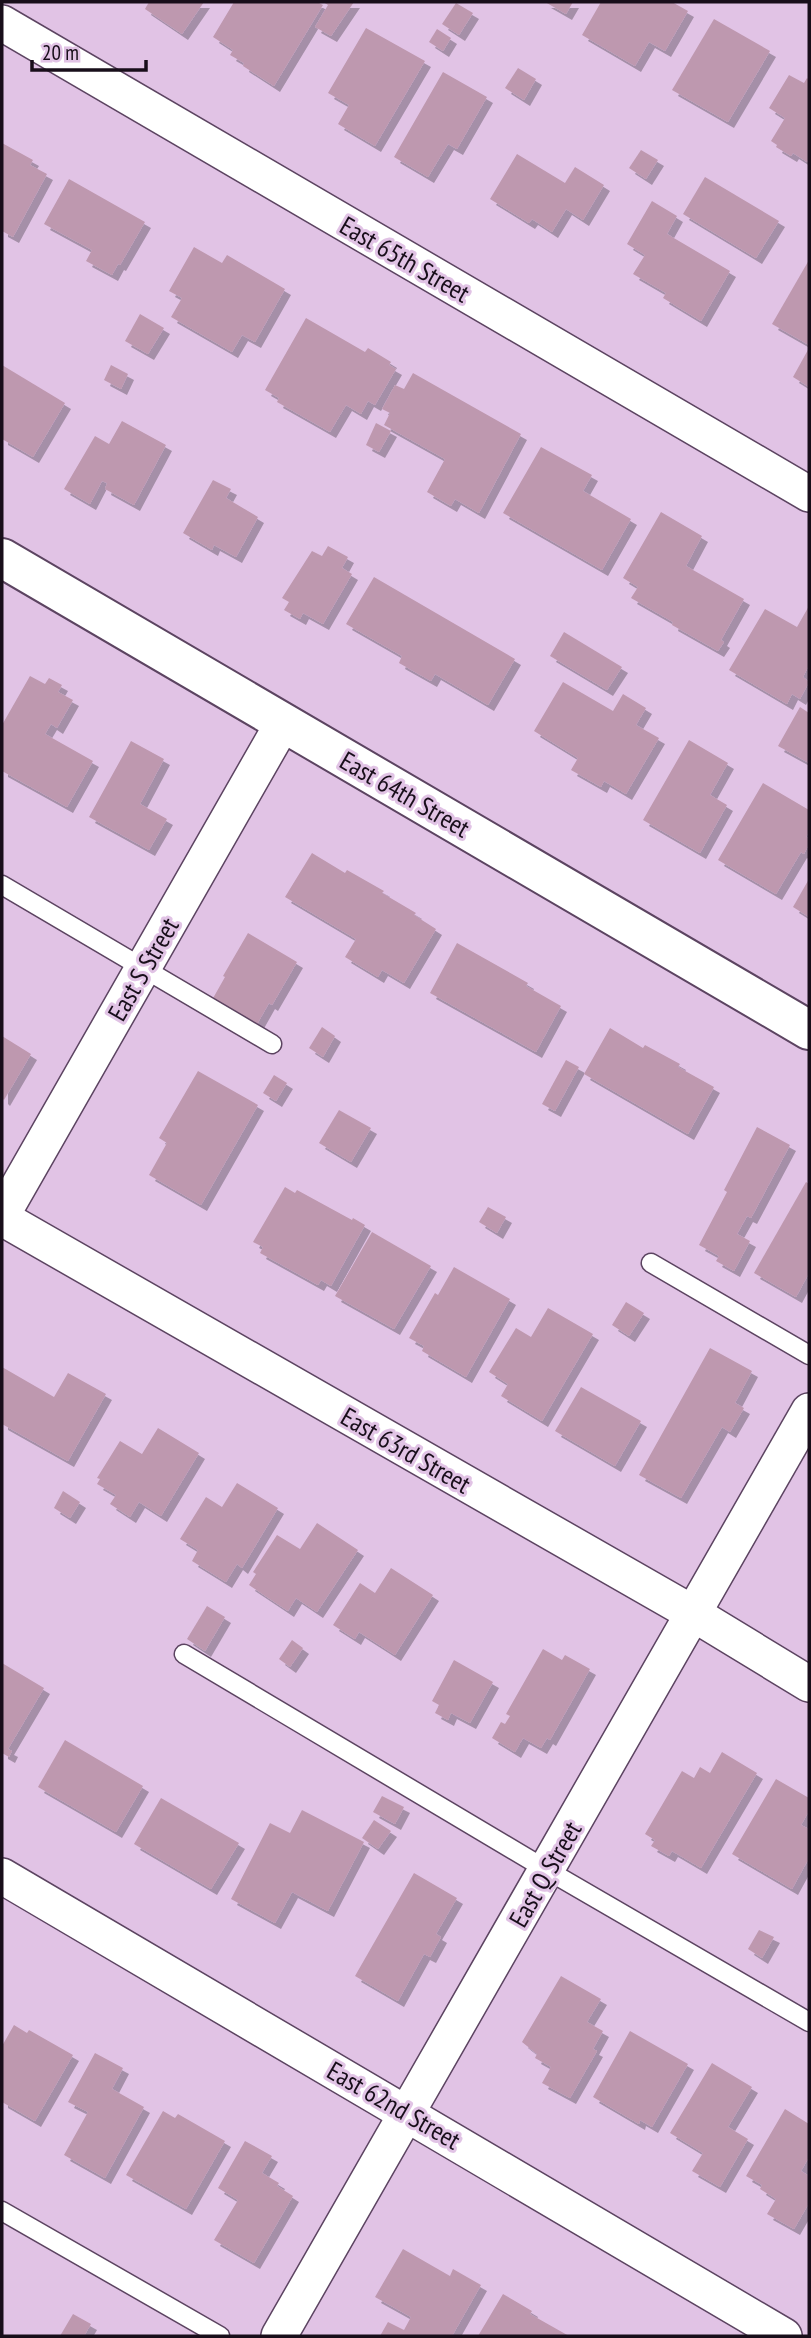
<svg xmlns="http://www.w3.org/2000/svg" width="811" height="2338" viewBox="0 0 811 2338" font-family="'PT Sans Narrow',sans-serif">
	<defs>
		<filter id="shadow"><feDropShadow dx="6" dy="6" stdDeviation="0" flood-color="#0004"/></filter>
	</defs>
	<rect width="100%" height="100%" fill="#e1c3e5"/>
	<g fill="#be98af" filter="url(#shadow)">
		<polygon points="149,2 204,2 182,34 145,9"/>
		<polygon points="234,2 317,2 323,5 274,86 243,66 244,63 230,55 233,50 213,37"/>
		<polygon points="323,2 354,2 331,36 315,27 328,5"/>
		<polygon points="545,2 573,2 566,14"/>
		<polygon points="601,2 672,2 688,11 665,51 649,42 635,66 582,35"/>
		<polygon points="456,3 473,13 459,35 442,24"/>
		<polygon points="714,19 770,51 728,122 672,90"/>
		<polygon points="366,28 425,61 375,146 338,124 349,105 328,93"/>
		<polygon points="437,29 451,38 443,51 429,42"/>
		<polygon points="518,68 536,79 524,100 505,88"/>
		<polygon points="443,72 487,97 457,149 448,144 428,177 394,157"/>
		<polygon points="789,75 804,83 807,78 809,80 809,157 807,162 793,153 791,156 776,147 777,145 771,141 785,118 769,108"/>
		<polygon points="2,143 33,160 30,165 47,174 13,237 2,231"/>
		<polygon points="641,150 658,160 646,179 629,168"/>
		<polygon points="517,154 565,183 575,167 604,185 583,220 566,209 552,232 532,219 529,223 490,199"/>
		<polygon points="705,177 779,221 756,258 683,214"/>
		<polygon points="69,179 145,222 120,265 118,264 112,275 86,261 92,250 44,224"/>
		<polygon points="652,201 677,216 667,234 730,271 701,321 663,298 666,293 633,274 645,255 627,244"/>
		<polygon points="194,247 222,263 227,255 285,289 255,342 242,335 232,352 171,317 182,298 169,291"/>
		<polygon points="809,260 809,345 772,324"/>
		<polygon points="140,314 164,328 148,354 125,341"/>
		<polygon points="306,318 365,352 368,348 391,362 389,365 396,369 375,405 368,401 361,414 346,405 330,432 277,402 279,398 265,390"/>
		<polygon points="809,348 809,387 793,377"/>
		<polygon points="2,365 65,403 33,457 2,439"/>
		<polygon points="111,365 128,374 121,389 104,380"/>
		<polygon points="413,373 521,434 479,513 455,499 451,506 427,492 445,459 384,425 390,413 382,409 395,385 404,389"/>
		<polygon points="122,421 166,445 134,505 105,489 107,483 102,481 90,504 64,489 95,436 109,444"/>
		<polygon points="376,423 391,431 379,452 366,445"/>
		<polygon points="541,447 592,475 583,491 631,519 602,570 503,513"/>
		<polygon points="213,480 231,489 226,498 258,517 236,557 214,545 212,550 183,533"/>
		<polygon points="661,512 702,536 686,566 744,599 721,640 724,642 718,651 672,625 673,622 631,598 638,587 623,578"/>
		<polygon points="328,546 348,557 342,568 352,574 323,624 303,613 300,619 284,610 289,602 282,598 312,551 322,556"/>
		<polygon points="374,577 515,659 488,705 435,674 431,681 399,663 402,656 346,624"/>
		<polygon points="809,606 809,665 803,677 809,682 800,699 792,694 787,704 729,670 765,609 797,627"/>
		<polygon points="564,632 622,667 607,690 550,656"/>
		<polygon points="30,676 45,684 49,678 62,685 58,692 73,700 57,728 51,724 45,734 93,761 67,807 2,771 2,725"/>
		<polygon points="563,682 613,711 623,694 646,708 636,725 659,738 626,794 604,781 601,787 571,770 578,758 534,731"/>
		<polygon points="800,707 809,713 809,763 778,746"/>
		<polygon points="689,740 728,763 710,795 727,805 700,853 643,820"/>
		<polygon points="131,741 164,759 140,804 167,819 149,850 89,817"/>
		<polygon points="763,783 809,810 809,832 806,837 809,838 809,844 804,854 801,852 776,894 718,860"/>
		<polygon points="312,853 345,873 347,870 384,891 382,893 416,913 414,915 436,929 404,983 382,970 378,977 345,957 356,939 285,897"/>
		<polygon points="809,879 809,917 793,907"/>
		<polygon points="248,933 297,962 272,1005 269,1003 256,1026 212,1000 225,977 223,976"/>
		<polygon points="457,943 528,983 526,986 561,1006 536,1052 430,993"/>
		<polygon points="322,1027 335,1036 323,1057 309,1048"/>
		<polygon points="610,1028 643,1048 645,1045 680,1064 678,1067 714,1087 688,1134 584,1074"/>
		<polygon points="2,1036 31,1054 4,1100 2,1098"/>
		<polygon points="566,1060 579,1067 555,1111 542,1104"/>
		<polygon points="198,1071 258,1105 201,1205 149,1175 167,1143 159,1138"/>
		<polygon points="274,1075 287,1083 276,1101 263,1093"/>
		<polygon points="339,1110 371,1128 351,1162 319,1143"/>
		<polygon points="757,1127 790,1145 751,1218 747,1216 737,1234 750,1241 734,1271 716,1261 719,1256 699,1245 727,1192 724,1190"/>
		<polygon points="806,1182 809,1184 809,1273 796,1297 754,1273"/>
		<polygon points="285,1187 295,1193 297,1190 352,1220 353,1218 365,1225 331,1286 321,1280 318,1285 260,1253 263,1247 253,1242"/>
		<polygon points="488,1207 506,1217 497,1233 479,1222"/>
		<polygon points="372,1232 431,1266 394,1329 335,1296"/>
		<polygon points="454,1267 510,1299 466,1377 422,1351 424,1346 409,1338 435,1293 438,1295"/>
		<polygon points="626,1302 644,1313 629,1336 612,1325"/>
		<polygon points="548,1308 593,1334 542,1421 501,1396 508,1384 489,1372 516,1328 531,1337"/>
		<polygon points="710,1348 752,1371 735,1403 744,1408 730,1432 722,1427 681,1498 639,1475"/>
		<polygon points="2,1367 54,1397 68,1373 106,1394 68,1461 2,1424"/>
		<polygon points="581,1387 641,1421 615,1466 555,1431"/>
		<polygon points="158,1428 199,1453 161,1516 139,1502 130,1517 110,1504 116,1495 97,1484 100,1479 97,1478 120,1441 142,1454"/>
		<polygon points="237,1483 278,1508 242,1568 237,1564 226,1582 192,1561 198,1550 180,1539 206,1497 222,1507"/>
		<polygon points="63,1491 80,1502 70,1518 54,1508"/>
		<polygon points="317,1523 358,1550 317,1612 296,1598 288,1611 249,1585 256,1574 253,1572 277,1535 300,1549"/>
		<polygon points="391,1568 433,1595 395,1655 359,1632 355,1639 333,1625 360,1583 375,1593"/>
		<polygon points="207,1606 225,1617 205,1651 187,1639"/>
		<polygon points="292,1640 303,1648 290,1667 279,1659"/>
		<polygon points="543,1649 562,1660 565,1655 590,1669 550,1740 547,1738 541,1748 523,1738 515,1752 492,1738 501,1722 505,1724 510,1716 506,1714"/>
		<polygon points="454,1660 493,1682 470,1723 451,1713 448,1720 435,1713 439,1705 432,1701"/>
		<polygon points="2,1663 44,1688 8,1749 12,1751 9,1757 2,1753"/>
		<polygon points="65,1740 143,1786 116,1832 38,1787"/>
		<polygon points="722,1752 757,1773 701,1868 672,1851 669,1856 651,1846 655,1840 645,1834 682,1771 694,1778 700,1767 710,1773"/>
		<polygon points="776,1779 809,1798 809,1811 801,1825 809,1829 809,1858 792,1889 732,1854"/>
		<polygon points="382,1796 404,1807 395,1824 373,1812"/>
		<polygon points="161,1798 239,1843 211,1889 134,1844"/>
		<polygon points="302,1810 364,1842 328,1911 292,1892 275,1923 231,1899 270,1823 290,1833"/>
		<polygon points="374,1820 391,1831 378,1849 362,1838"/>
		<polygon points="414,1873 457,1898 436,1934 441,1937 430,1957 424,1954 398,2001 355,1976"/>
		<polygon points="759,1930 774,1937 762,1958 748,1949"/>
		<polygon points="561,1976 601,1999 587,2022 603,2031 593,2049 597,2051 570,2098 542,2083 551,2067 535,2058 537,2054 522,2042"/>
		<polygon points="14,2025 27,2033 29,2030 73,2055 35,2121 2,2102 2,2046"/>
		<polygon points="630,2031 688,2064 652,2127 640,2120 639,2124 593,2097"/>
		<polygon points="95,2053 123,2068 112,2089 144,2107 105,2178 64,2155 88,2112 68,2102"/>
		<polygon points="712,2063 752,2087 728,2127 748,2139 720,2187 692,2171 703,2153 670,2133"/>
		<polygon points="785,2109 809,2124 809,2157 801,2171 809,2176 809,2203 794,2229 767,2214 776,2199 760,2189 762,2185 746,2176"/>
		<polygon points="163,2111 175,2118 178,2114 225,2141 186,2209 126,2175"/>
		<polygon points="245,2141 272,2156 262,2173 279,2183 277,2186 293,2196 254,2263 214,2240 238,2200 218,2188"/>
		<polygon points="403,2249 450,2276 453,2269 481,2285 452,2336 380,2336 388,2322 404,2330 411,2317 375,2297"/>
		<polygon points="503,2294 532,2311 530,2314 569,2336 478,2336"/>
		<polygon points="73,2314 91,2324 84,2336 60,2336"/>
	</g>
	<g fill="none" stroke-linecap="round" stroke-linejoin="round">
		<defs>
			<g id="service">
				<polyline points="2,885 272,1044"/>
				<polyline points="651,1263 809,1355"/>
				<polyline points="184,1654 547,1870 809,2022"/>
				<polyline points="2,2211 220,2336"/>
			</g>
			<g id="minor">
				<polyline points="2,23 809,494"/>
				<polyline points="2,1215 283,723"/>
				<polyline points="2,1218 694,1614 809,1684"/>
				<polyline points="2,1876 784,2336"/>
				<polyline points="279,2336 809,1411"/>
			</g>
			<polyline id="tertiary" points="2,558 809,1030"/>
		</defs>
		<use href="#service" stroke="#5c4461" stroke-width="21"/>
		<use href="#minor" stroke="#5c4461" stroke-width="38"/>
		<use href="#tertiary" stroke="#5c4461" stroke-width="42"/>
		<use href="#service" stroke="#fff" stroke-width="18"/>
		<use href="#minor" stroke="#fff" stroke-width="35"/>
		<use href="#tertiary" stroke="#fff" stroke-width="38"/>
	</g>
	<g text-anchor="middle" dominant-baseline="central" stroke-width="6" stroke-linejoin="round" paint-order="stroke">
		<g font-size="26" fill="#180e1a" stroke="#e1c3e5">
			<text transform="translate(405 259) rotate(30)">East 65th Street</text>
			<text transform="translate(405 794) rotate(30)">East 64th Street</text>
			<text transform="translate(143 969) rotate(-60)">East S Street</text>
			<text transform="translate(406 1450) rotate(30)">East 63rd Street</text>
			<text transform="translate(545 1874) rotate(-60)">East Q Street</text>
			<text transform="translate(394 2105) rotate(30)">East 62nd Street</text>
		</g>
	</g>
	<rect width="811" height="2338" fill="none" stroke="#180e1a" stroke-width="7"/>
	<path d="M32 60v10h114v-10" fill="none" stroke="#180e1a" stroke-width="3.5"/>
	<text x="42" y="60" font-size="21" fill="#180e1a" stroke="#e1c3e5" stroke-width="5" paint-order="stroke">20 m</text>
</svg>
